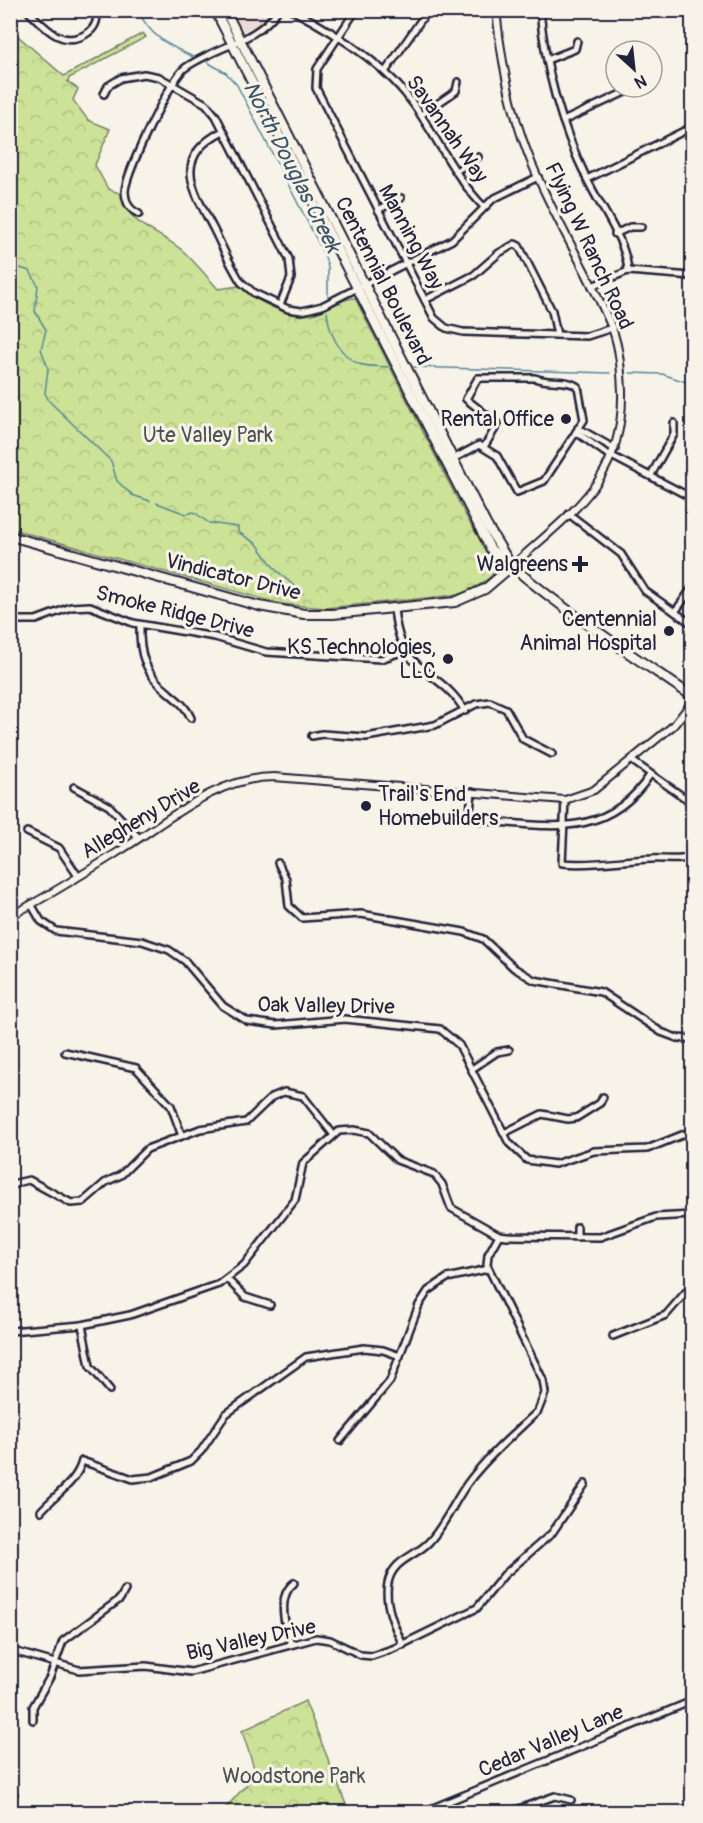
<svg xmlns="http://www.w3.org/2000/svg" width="703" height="1823" viewBox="0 0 703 1823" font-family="Pangolin,sans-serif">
	<defs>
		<pattern id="forest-crowns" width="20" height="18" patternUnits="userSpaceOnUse" patternTransform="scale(1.5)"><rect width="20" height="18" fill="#cce297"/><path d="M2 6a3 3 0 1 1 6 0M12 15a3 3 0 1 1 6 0" fill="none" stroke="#afc283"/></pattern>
	</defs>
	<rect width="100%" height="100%" fill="#f7f3e8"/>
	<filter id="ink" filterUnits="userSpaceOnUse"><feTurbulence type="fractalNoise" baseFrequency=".0167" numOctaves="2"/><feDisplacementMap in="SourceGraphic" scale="12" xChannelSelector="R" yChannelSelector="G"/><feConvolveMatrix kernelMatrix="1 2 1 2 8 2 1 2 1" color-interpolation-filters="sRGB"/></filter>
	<g filter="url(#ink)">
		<polygon fill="#eedbd9" points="231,11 274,11 264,23 244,31"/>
		<g fill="url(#forest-crowns)" stroke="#778269" stroke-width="1.5">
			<path d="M11,30L64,76L143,33L146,37L69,78L68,82L78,89L73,100L88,120L110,129L95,165L108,189L122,194C128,228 161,231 184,252C196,263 207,277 218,289L239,286C257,302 292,321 316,313C329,309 342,298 355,298L468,520L497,565V571C485,583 473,590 457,595L325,608L281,604L11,529Z"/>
			<polygon points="305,1701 349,1812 222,1812 256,1774 242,1731"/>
		</g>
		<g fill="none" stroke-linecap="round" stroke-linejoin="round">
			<g stroke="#568697" stroke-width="1.5">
				<path d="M138,10C149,36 168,45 193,57"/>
				<polyline points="207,62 226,73 237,85 324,254 328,267 328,297"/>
				<polyline points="10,265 30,271 38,286 35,311 46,330 41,349 48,368 45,393 49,401 111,461 117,481 132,495 150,501"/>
				<path d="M327,312C329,333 339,355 359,364C367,367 380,366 388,367"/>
				<polyline points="414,367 610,373"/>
				<polyline points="630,373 662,374 692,384"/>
				<polyline points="157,503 186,514 194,512 209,523 238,527 238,532 257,544 275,569 303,594"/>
				<polyline points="432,1812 461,1800"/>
			</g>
			<defs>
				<g id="minor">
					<path d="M27,10C44,26 61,49 86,34C95,29 98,21 97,10"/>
					<path d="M292,10C336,33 386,64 414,105C438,139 455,178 484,207"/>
					<polyline points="356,10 317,69 316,88 434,318 446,328 463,332 587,336 612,328"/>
					<path d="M540,10C545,69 561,126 587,179C600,207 626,240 628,271"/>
					<polyline points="547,60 575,49 577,41"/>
					<polyline points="385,72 428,10"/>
					<polyline points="104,94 108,86 121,78 144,74 159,77 206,104 216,116 289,259 291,278 280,305"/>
					<polyline points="421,115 456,91 458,82"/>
					<polyline points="563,121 636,87"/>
					<path d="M223,131C172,157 192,188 213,228C222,246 230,265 241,282L254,293L288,309L302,311L322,306L452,240L493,199L538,177"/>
					<polyline points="456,171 478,157"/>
					<polyline points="587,179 692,127"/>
					<polyline points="378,210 401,198"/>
					<path d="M139,214C129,209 126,203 125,192C125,174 171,78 185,68C214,47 257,42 278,10"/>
					<polyline points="615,234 630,227 641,227"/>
					<polyline points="592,286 628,271 692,276"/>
					<polyline points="425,300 474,275 499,253 515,244 519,246 552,311 557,335"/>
					<polyline points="578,428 615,449"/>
					<polyline points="576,432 604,452 692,498"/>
					<path d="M453,459L479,445L497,456L517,492L544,481L584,420L578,387C567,378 548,384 535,378H478L466,399L498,424L484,447"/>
					<polyline points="651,475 674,434 674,423"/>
					<polyline points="569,514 621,554 645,591 692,624"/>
					<path d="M394,608C400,678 437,664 465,711"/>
					<polyline points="675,612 692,588"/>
					<polyline points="10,620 36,620 71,607 90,606 133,623 215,637 266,652 381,659 404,651"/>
					<path d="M140,625C139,654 145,674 169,693C178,701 186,706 191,718"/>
					<polyline points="312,736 322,734 366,737 435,725 476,704 490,702 506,709 523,739 552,754"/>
					<polyline points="631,760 692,803"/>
					<polyline points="74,787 109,806 139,838"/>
					<path d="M472,792L470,812L477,820C545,825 606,842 650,775"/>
					<path d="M565,800L562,863C593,866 621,860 651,859C666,858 678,862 692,856"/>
					<polyline points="27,832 59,848 78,876"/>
					<polyline points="278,863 286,879 289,906 302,918 361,914 464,932 483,939 514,968 534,980 601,992 661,1032 677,1038 692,1039"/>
					<polyline points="31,904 41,921 56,931 142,941 169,950 185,961 223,1006 247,1021 276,1025 345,1019 440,1029 459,1045 509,1143 527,1160 555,1164 594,1151 647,1149 692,1131"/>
					<polyline points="65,1052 136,1068 171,1106 182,1136"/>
					<polyline points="472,1069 497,1052 509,1050"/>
					<polyline points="504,1133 542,1114 568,1119 576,1118 600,1103 603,1097"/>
					<polyline points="10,1188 16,1183 29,1180 71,1203 83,1202 106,1182 121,1175 147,1149 200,1129 246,1122 272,1097 284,1092 303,1096 333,1134"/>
					<polyline points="577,1237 577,1227"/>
					<polyline points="227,1279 245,1297 270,1305"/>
					<polyline points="82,1325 90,1366 110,1390"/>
					<polyline points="10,1331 82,1325 130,1315 219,1284 244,1265 295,1200 303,1163 339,1131 354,1130 369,1133 397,1160 434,1174 442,1184 451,1208 499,1235 507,1236 600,1237 656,1217 692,1215"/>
					<polyline points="613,1336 666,1315 692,1285"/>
					<polyline points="340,1441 390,1381 419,1305 428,1291 447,1278 488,1269"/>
					<polyline points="689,1477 692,1476"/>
					<path d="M41,1511C55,1495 77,1482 82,1461L133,1479L152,1477L191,1461L201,1451L226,1414L306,1357L364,1348L383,1350L400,1356"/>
					<path d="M291,1644C285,1627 276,1597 294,1583"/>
					<path d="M403,1645C394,1626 384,1604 388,1583C393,1559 415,1557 429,1542C446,1524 455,1499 470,1480C489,1455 515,1433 538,1411L545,1393L543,1380L487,1265L488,1255L499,1235"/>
					<polyline points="10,1650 79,1670 146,1666 191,1672 316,1638 330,1640 361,1655 372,1656 395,1648 477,1608 504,1575 552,1533 585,1484"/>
					<polyline points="33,1720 33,1707 50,1677 63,1641 120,1599 125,1590"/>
					<polyline points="10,1795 14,1794"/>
					<polyline points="423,1812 692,1701"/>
					<polyline points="510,1812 555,1796 571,1800"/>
				</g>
				<g id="tertiary">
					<path d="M496,10C501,60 510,108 528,154C551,214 587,269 612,328C620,349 621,370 622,391C624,481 572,511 512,566"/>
					<path d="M10,916C51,895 91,869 129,845C172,817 219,777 274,777L565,800L594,790L674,725L692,702"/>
				</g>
				<g id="secondary">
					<path d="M215,10L490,548C497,557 505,560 514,568C570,615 632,655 692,696"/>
					<polyline points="225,10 486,524 511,565"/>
					<polyline points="10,536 259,606 304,614 333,614 455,602 485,589 512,566"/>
				</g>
			</defs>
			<use href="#minor" stroke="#22223b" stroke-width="10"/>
			<use href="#tertiary" stroke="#22223b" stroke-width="10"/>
			<use href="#secondary" stroke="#22223b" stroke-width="12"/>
			<use href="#minor" stroke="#f7f3e8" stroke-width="5"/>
			<use href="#tertiary" stroke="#f7f3e8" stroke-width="6"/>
			<use href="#secondary" stroke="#f7f3e8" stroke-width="8"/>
		</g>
	</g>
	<g fill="#22223b" stroke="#f7f3e8" stroke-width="2">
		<circle cx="566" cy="419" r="6"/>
		<path d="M577 555h6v6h6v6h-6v6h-6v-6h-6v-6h6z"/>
		<circle cx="669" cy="631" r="6"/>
		<circle cx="448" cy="659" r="6"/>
		<circle cx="366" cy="806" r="6"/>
	</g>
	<g text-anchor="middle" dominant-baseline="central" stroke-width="6" stroke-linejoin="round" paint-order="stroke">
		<g font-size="21" fill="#22223b" stroke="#f7f3e8">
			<text transform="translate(447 129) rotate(55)">Savannah Way</text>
			<text transform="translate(411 237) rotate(62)">Manning Way</text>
			<text transform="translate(589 246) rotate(65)">Flying W Ranch Road</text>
			<text transform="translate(383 281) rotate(63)">Centennial Boulevard</text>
			<text transform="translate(233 577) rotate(14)">Vindicator Drive</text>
			<text transform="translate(175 612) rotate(14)">Smoke Ridge Drive</text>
			<text transform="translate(141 819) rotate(-31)">Allegheny Drive</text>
			<text transform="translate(326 1006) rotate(1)">Oak Valley Drive</text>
			<text transform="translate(251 1640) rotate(-12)">Big Valley Drive</text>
			<text transform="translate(551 1741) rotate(-23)">Cedar Valley Lane</text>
		</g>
		<g font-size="21" fill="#22223b" stroke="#f7f3e8" text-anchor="end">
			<text x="554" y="419">Rental Office</text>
			<text x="568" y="564">Walgreens</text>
			<text x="657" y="619">Centennial<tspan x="657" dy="24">Animal Hospital</tspan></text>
			<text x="436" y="647">KS Technologies,<tspan x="436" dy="24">LLC</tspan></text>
			<text x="378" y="794" text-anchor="start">Trail's End<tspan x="378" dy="24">Homebuilders</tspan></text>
		</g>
		<g font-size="21" fill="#4c5252" stroke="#f7f3e8">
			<text x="208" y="435">Ute Valley Park</text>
			<text x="294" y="1776">Woodstone Park</text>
		</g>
		<g font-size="22" font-style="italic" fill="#3c5469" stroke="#f7f3e8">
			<text transform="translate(292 167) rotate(63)">North Douglas Creek</text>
		</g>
	</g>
	<rect width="703" height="1823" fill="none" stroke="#f7f3e8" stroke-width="36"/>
	<rect x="18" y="18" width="667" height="1787" fill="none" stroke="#22223b" stroke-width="2" filter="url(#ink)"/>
	<g transform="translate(634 69) rotate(153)"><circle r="28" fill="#f7f3e8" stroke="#a29fa3" stroke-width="1.5"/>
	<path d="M0-4.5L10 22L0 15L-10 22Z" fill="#22223b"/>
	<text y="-9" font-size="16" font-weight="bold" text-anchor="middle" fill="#22223b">N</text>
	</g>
</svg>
